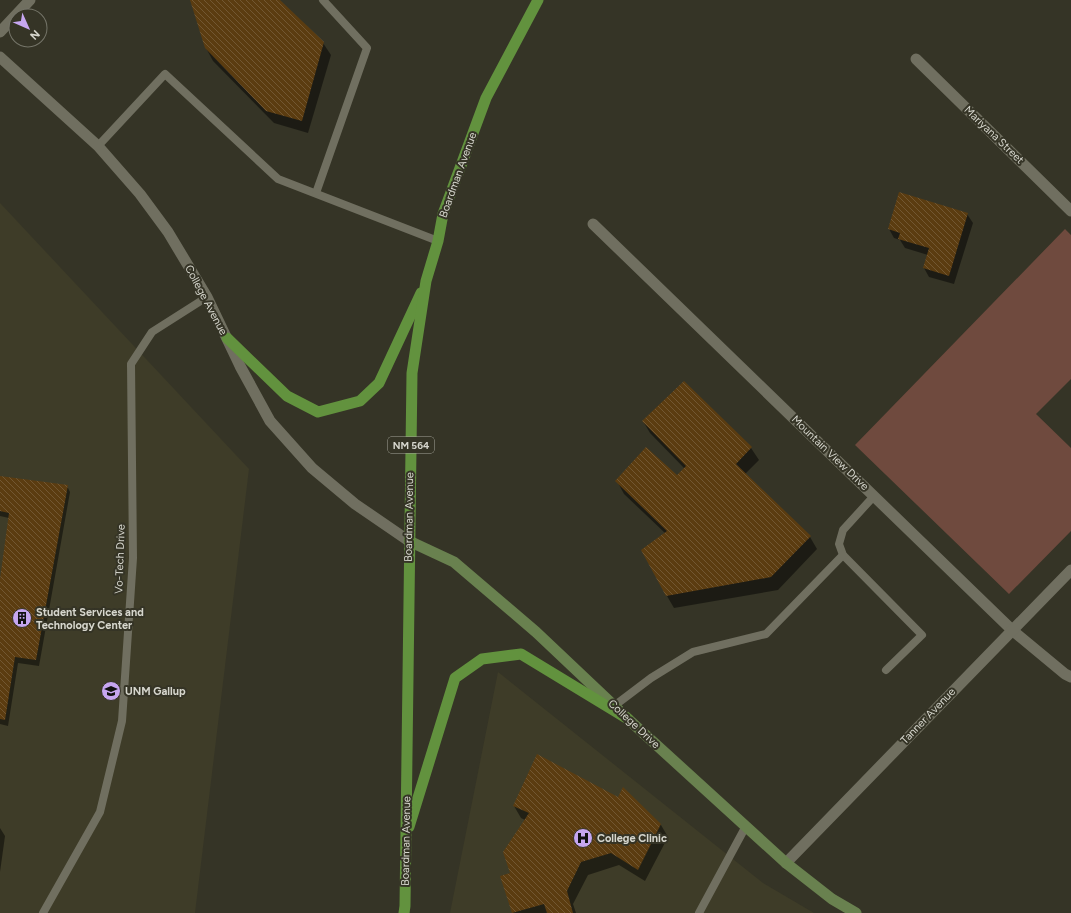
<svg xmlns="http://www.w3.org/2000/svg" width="1071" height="913" viewBox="0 0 1071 913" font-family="Figtree,sans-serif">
	<defs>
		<pattern id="building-back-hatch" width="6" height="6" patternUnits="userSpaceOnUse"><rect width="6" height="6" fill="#5b3c10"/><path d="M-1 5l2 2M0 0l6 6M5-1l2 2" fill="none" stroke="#725732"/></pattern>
	</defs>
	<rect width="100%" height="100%" fill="#353426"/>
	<g fill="#3e3c28">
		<polygon points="0,203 249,469 195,913 0,913"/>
		<polygon points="498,672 763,883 814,913 450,913"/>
	</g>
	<polygon fill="#6f4a3e" points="1065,229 1071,235 1071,379 1036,414 1071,448 1071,531 1009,594 855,445"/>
	<g fill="#0007">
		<polygon points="191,0 278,0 323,43 331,55 308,133 274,123 213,61 206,48"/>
		<polygon points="967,214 973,223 954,284 929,277 924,268 928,255 905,248 900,240 894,238 889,229"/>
		<polygon points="684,382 751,448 759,460 745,474 810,537 817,549 778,590 674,608 667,596 665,533 624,494 617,481 677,476 685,469 650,433 643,421"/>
		<polygon points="0,477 67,486 70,492 39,666 18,663 8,726 0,724 0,587 9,518 0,516"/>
		<polygon points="623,789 661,825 668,837 645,881 619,865 588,875 573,904 576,913 513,913 501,876 511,873 525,820 521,818 514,806 619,798"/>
		<polygon points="0,828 5,836 0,872"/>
	</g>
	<g fill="url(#building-back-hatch)">
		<polygon points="190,0 280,0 324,42 302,121 266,111 205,48"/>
		<polygon points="899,192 968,213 949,276 923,268 929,248 898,239 900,233 888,229"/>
		<polygon points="684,381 752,447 736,464 811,536 771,577 666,596 641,550 667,531 615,481 646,447 677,475 686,466 642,421"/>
		<polygon points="0,476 68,485 36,660 15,657 5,720 0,719 0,579 9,513 0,511"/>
		<polygon points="537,754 618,797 623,787 661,824 638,870 611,853 581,862 567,891 573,913 547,913 544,904 512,913 500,876 510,873 503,852 529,813 513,806"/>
	</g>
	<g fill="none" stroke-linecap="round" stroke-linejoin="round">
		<g stroke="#706f60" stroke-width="8">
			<polyline points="98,146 165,74 278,179 438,241"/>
			<polyline points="316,193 367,48 323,0"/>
			<polyline points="874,496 843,530 839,544 843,555 922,635 886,670"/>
			<polyline points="614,706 651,678 693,652 766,634 843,555"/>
			<polyline points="43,913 100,812 122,721 133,558 131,364 152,332 207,297"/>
			<polyline points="699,913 746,826"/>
		</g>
		<g stroke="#706f60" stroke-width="11">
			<polyline points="0,32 30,0"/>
			<polyline points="0,57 98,146 140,194 168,232 207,297 240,366 270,421 312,468 355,504 409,541"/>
			<polyline points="916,59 1071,211"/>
			<polyline points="593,224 1012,630 1065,674 1071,677"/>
			<polyline points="786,863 1071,570"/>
		</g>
		<polyline stroke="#69814f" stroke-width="11" points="409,541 454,562 536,632 628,719 786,863 832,899 856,913"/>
		<g stroke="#62923e" stroke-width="11">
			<polyline points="227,338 287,396 318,412 360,401 379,383 421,293"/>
			<polyline points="409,827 455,678 482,659 521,654 628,719"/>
			<polyline points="404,913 405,906 412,373 426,281 438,241 443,214 486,98 538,0"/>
		</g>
	</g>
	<defs>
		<symbol id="building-disc" viewBox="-11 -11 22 22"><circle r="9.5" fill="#c6a6f0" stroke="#353426"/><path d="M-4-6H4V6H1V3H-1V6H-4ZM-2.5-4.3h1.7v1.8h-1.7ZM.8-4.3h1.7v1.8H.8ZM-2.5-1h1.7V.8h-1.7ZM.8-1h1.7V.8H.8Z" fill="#111"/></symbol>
		<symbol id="university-disc" viewBox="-11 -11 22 22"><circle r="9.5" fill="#c6a6f0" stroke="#353426"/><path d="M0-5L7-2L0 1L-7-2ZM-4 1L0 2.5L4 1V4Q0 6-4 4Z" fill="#111"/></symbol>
		<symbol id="hospital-disc" viewBox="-11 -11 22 22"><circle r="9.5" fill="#c6a6f0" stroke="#353426"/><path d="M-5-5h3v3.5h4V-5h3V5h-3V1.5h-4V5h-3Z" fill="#111"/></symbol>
	</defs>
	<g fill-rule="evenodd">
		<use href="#building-disc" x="11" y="607" width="22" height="22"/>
		<use href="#university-disc" x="100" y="680" width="22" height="22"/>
		<use href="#hospital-disc" x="572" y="827" width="22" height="22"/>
	</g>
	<g text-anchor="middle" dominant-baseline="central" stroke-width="4" stroke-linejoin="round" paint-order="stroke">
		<rect fill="#353426" stroke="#a6a59b" stroke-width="1" x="388" y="437" width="46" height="16" rx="3"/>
		<g font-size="10" font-weight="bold" fill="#d6d6cd">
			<text x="411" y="445">NM 564</text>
		</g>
		<g font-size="11" fill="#d6d6cd" stroke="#353426">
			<text transform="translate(994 135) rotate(44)">Mariyana Street</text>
			<text transform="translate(458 175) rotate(-70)">Boardman Avenue</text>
			<text transform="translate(206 300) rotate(62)">College Avenue</text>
			<text transform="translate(830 453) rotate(44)">Mountain View Drive</text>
			<text transform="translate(409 517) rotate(-89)">Boardman Avenue</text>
			<text transform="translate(120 559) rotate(-88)">Vo-Tech Drive</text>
			<text transform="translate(928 716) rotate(-46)">Tanner Avenue</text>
			<text transform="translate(634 724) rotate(43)">College Drive</text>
			<text transform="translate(406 841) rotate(-89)">Boardman Avenue</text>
		</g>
		<g font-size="11" font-weight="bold" fill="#d6d6cd" stroke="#353426" text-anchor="start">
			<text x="36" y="612">Student Services and<tspan x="36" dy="13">Technology Center</tspan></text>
			<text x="125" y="691">UNM Gallup</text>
			<text x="597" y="838">College Clinic</text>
		</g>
	</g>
	<g transform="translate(28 28) rotate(135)"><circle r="19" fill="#353426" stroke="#757569"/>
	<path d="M0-3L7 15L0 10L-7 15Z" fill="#c6a6f0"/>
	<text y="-6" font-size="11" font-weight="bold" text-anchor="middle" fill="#d6d6cd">N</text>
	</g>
</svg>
